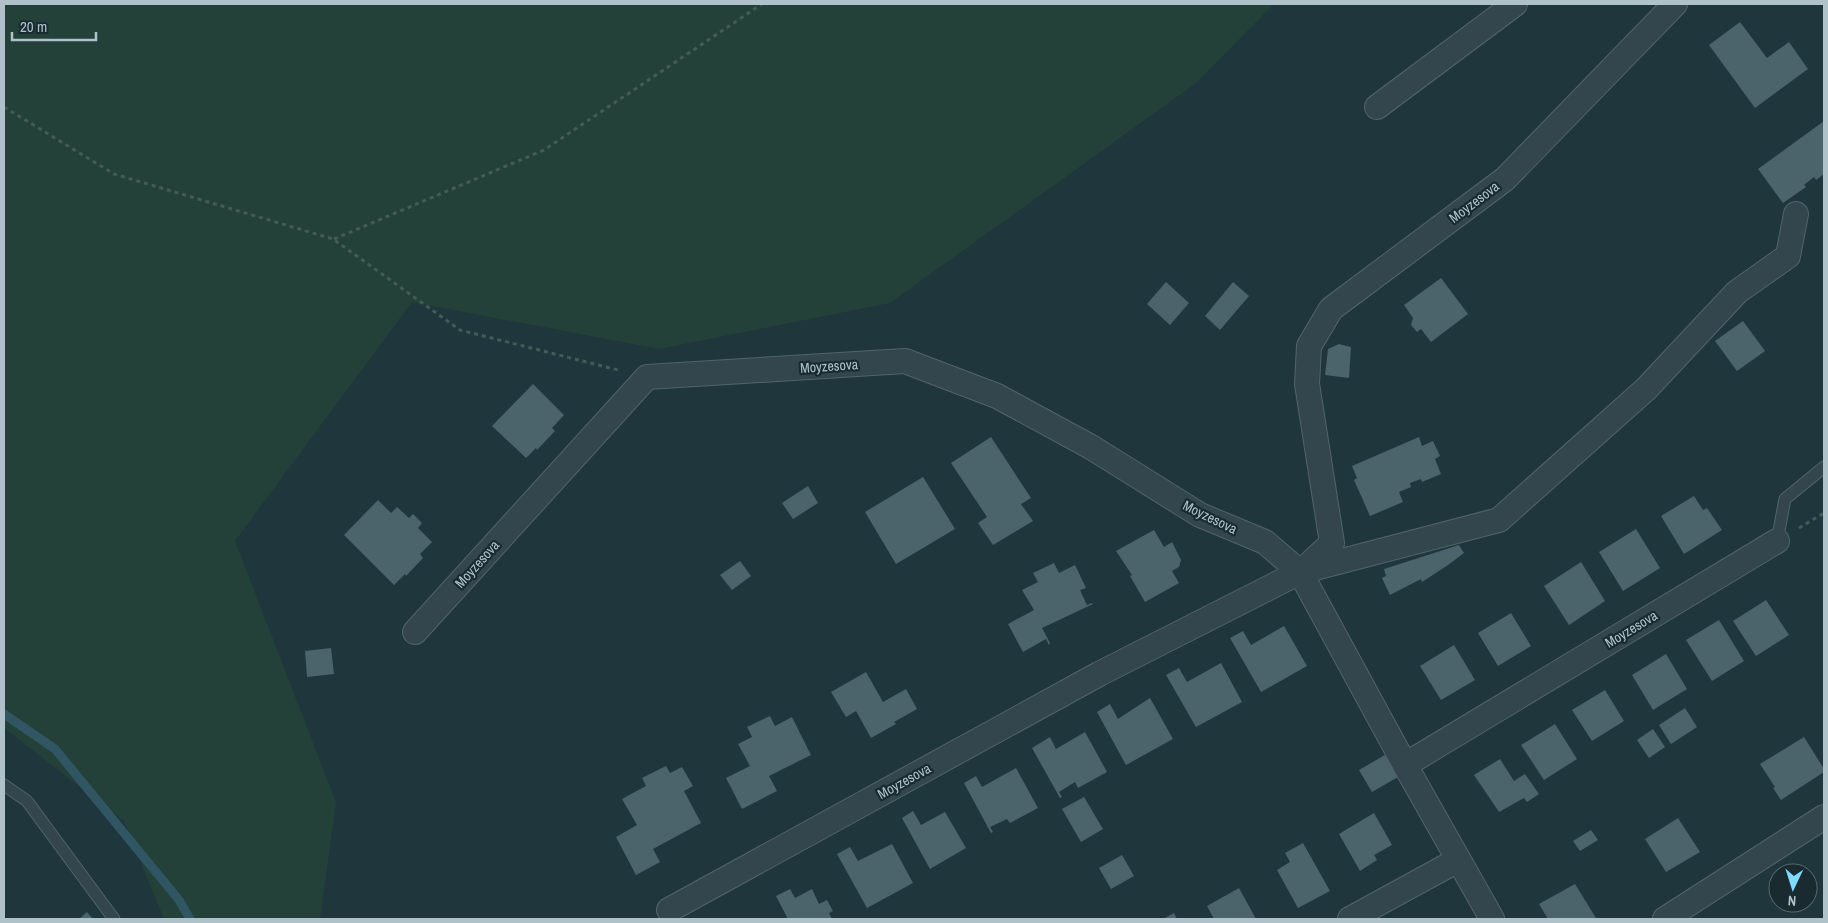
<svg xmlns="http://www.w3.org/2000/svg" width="1828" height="923" viewBox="0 0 1828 923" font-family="'Archivo Narrow',sans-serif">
	<rect width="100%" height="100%" fill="#20363d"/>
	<polygon fill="#234039" points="4,4 1274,4 1195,84 890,303 659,349 412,302 235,541 336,802 320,919 164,919 124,821 4,728"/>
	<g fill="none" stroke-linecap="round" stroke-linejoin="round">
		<polyline stroke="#315663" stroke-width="9" points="4,714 55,749 179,900 190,919"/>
	</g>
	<g fill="#4b636b">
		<polygon points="1740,22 1767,58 1789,42 1808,69 1755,108 1709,45"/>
		<polygon points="1824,121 1824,174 1816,180 1814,177 1804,185 1806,187 1783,203 1758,169"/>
		<polygon points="1441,278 1468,314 1431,342 1421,329 1417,332 1411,325 1413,318 1404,305"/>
		<polygon points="1166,282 1189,303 1170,325 1147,304"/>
		<polygon points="1233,282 1249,296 1220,330 1205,316"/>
		<polygon points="1743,321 1765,351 1737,371 1715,341"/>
		<polygon points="1339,344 1351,347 1349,378 1325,375 1328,349"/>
		<polygon points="533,384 564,415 552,428 555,431 537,450 536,448 526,458 492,426"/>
		<polygon points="991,437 1031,498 1021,504 1033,521 993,545 978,523 987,517 951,463"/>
		<polygon points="1419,437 1422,446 1433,441 1440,456 1435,459 1441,474 1422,482 1421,479 1410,483 1411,487 1399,492 1403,502 1370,516 1354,480 1357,478 1352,466"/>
		<polygon points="923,477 955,529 896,564 865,512"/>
		<polygon points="808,486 818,503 793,519 782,503"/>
		<polygon points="1694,496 1703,510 1707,508 1722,530 1684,554 1661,516"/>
		<polygon points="378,500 391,513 397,507 409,518 413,514 422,523 418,528 432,542 420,554 423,558 406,576 405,574 394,585 344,535"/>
		<polygon points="1636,529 1660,568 1623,591 1599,552"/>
		<polygon points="1154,530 1164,547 1172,542 1181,560 1179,567 1172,571 1179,583 1145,602 1130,576 1132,575 1116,551"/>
		<polygon points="1459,545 1464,553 1448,565 1422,582 1421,579 1390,595 1382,578 1386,576 1384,569"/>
		<polygon points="740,561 751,576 732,590 720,575"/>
		<polygon points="1581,562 1605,601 1569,625 1544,586"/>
		<polygon points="1054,563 1059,573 1075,565 1086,588 1080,590 1087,605 1092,603 1093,604 1042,628 1050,643 1049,645 1046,639 1023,652 1008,624 1034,610 1022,590 1038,582 1033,573"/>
		<polygon points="1766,600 1789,635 1756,656 1733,621"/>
		<polygon points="1511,613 1531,646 1498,666 1478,633"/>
		<polygon points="1719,620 1744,661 1712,681 1686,640"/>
		<polygon points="1284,626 1307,666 1261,692 1230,638 1243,631 1251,645"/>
		<polygon points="1454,645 1475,680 1441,700 1420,666"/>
		<polygon points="331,648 334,674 307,677 305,651"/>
		<polygon points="1666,654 1687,689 1653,710 1632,675"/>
		<polygon points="1221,663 1242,702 1196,727 1166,675 1179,668 1187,682"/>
		<polygon points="866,672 883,702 906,689 917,709 894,722 896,724 871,738 856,711 846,717 831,692"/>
		<polygon points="1605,690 1624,721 1592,741 1572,710"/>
		<polygon points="1150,698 1173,739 1126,765 1097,712 1110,704 1118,719"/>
		<polygon points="1685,708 1697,727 1671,744 1659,725"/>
		<polygon points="770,716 775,726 792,717 811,755 769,776 777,791 742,809 726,778 750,766 738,744 752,737 747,727"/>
		<polygon points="1555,724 1577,759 1544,780 1521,745"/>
		<polygon points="1653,729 1665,747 1649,758 1637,740"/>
		<polygon points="1085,732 1107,772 1078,788 1075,782 1059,792 1062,797 1060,798 1032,748 1050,737 1056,749"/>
		<polygon points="1804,737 1824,769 1824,772 1781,800 1773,788 1775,787 1760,764"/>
		<polygon points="1385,755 1398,777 1372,792 1359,770"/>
		<polygon points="1500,759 1514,781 1525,774 1539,794 1527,802 1524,798 1499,812 1474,775"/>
		<polygon points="666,766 670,773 682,767 693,786 684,791 701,823 653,849 660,862 636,875 616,837 637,825 622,799 646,786 642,778"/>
		<polygon points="1016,768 1038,808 1010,823 1007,819 990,827 993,832 991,833 964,783 976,776 982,787"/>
		<polygon points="1084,797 1103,829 1081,842 1062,809"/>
		<polygon points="913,811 921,825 945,812 966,848 930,869 902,818"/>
		<polygon points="1374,813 1392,845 1374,855 1377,860 1360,871 1339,834"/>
		<polygon points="1678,818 1700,852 1666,872 1645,839"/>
		<polygon points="1591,830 1598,840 1580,851 1573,841"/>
		<polygon points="1303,843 1330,891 1298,908 1277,870 1290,862 1285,853"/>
		<polygon points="892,844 913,883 867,908 837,854 850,847 858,861"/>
		<polygon points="1122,855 1134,876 1111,889 1099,868"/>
		<polygon points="1575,884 1596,918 1593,919 1548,919 1539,904"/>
		<polygon points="1239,888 1256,919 1214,919 1207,906"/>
		<polygon points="790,889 795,898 812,889 819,904 827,900 833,911 829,913 832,919 788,919 776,896"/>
		<polygon points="87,912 93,919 79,919"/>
		<polygon points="1174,913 1177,919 1163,919"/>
	</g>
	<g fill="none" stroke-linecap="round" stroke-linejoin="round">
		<defs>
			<g id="lane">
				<polyline points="1777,541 1785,499 1824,467"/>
				<polyline points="4,785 27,801 114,919"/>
			</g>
			<g id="street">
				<polyline points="1377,107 1515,4"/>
				<polyline points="1304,569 1332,543 1307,384 1309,346 1331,309 1505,179 1675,4"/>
				<polyline points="415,632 647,377 905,361 997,396 1091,447 1200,515 1265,542 1300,572 1405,765 1492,919"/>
				<polyline points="1405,765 1777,541"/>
				<polyline points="669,910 1099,674 1300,572 1499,520 1646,389 1737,292 1788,256 1796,214"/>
				<polyline points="1350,919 1458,860"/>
				<polyline points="1665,919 1824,817"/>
			</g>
		</defs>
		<use href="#lane" stroke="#52646a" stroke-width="13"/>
		<use href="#street" stroke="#52646a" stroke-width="26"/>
		<g stroke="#425c56" stroke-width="3" stroke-dasharray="4 4" stroke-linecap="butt">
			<polyline points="4,107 114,174 333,239 460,330 618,370"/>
			<polyline points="334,239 544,150 762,4"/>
			<polyline points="1799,528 1824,513"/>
		</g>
		<use href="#lane" stroke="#34464d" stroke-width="11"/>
		<use href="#street" stroke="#34464d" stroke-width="24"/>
	</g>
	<g text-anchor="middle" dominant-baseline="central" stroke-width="4.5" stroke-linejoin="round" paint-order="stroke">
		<g font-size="14" fill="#afc1c9" stroke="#192b31">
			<text transform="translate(1474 202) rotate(-37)">Moyzesova</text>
			<text transform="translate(829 366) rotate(-4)">Moyzesova</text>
			<text transform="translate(1210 517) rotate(26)">Moyzesova</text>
			<text transform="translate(477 564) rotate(-48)">Moyzesova</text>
			<text transform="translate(1631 629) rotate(-31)">Moyzesova</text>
			<text transform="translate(904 781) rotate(-29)">Moyzesova</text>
		</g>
	</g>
	<rect width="1828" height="923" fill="none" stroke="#afc1c9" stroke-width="10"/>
	<g transform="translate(1793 888) rotate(184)"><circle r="24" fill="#192b31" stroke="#55676e"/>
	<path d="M0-4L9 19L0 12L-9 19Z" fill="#7edaff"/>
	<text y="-8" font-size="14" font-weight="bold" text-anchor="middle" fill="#afc1c9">N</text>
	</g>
	<path d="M12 32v8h84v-8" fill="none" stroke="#afc1c9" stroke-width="2.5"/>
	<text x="20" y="32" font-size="15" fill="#afc1c9" stroke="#192b31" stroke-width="4" paint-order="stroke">20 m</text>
</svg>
